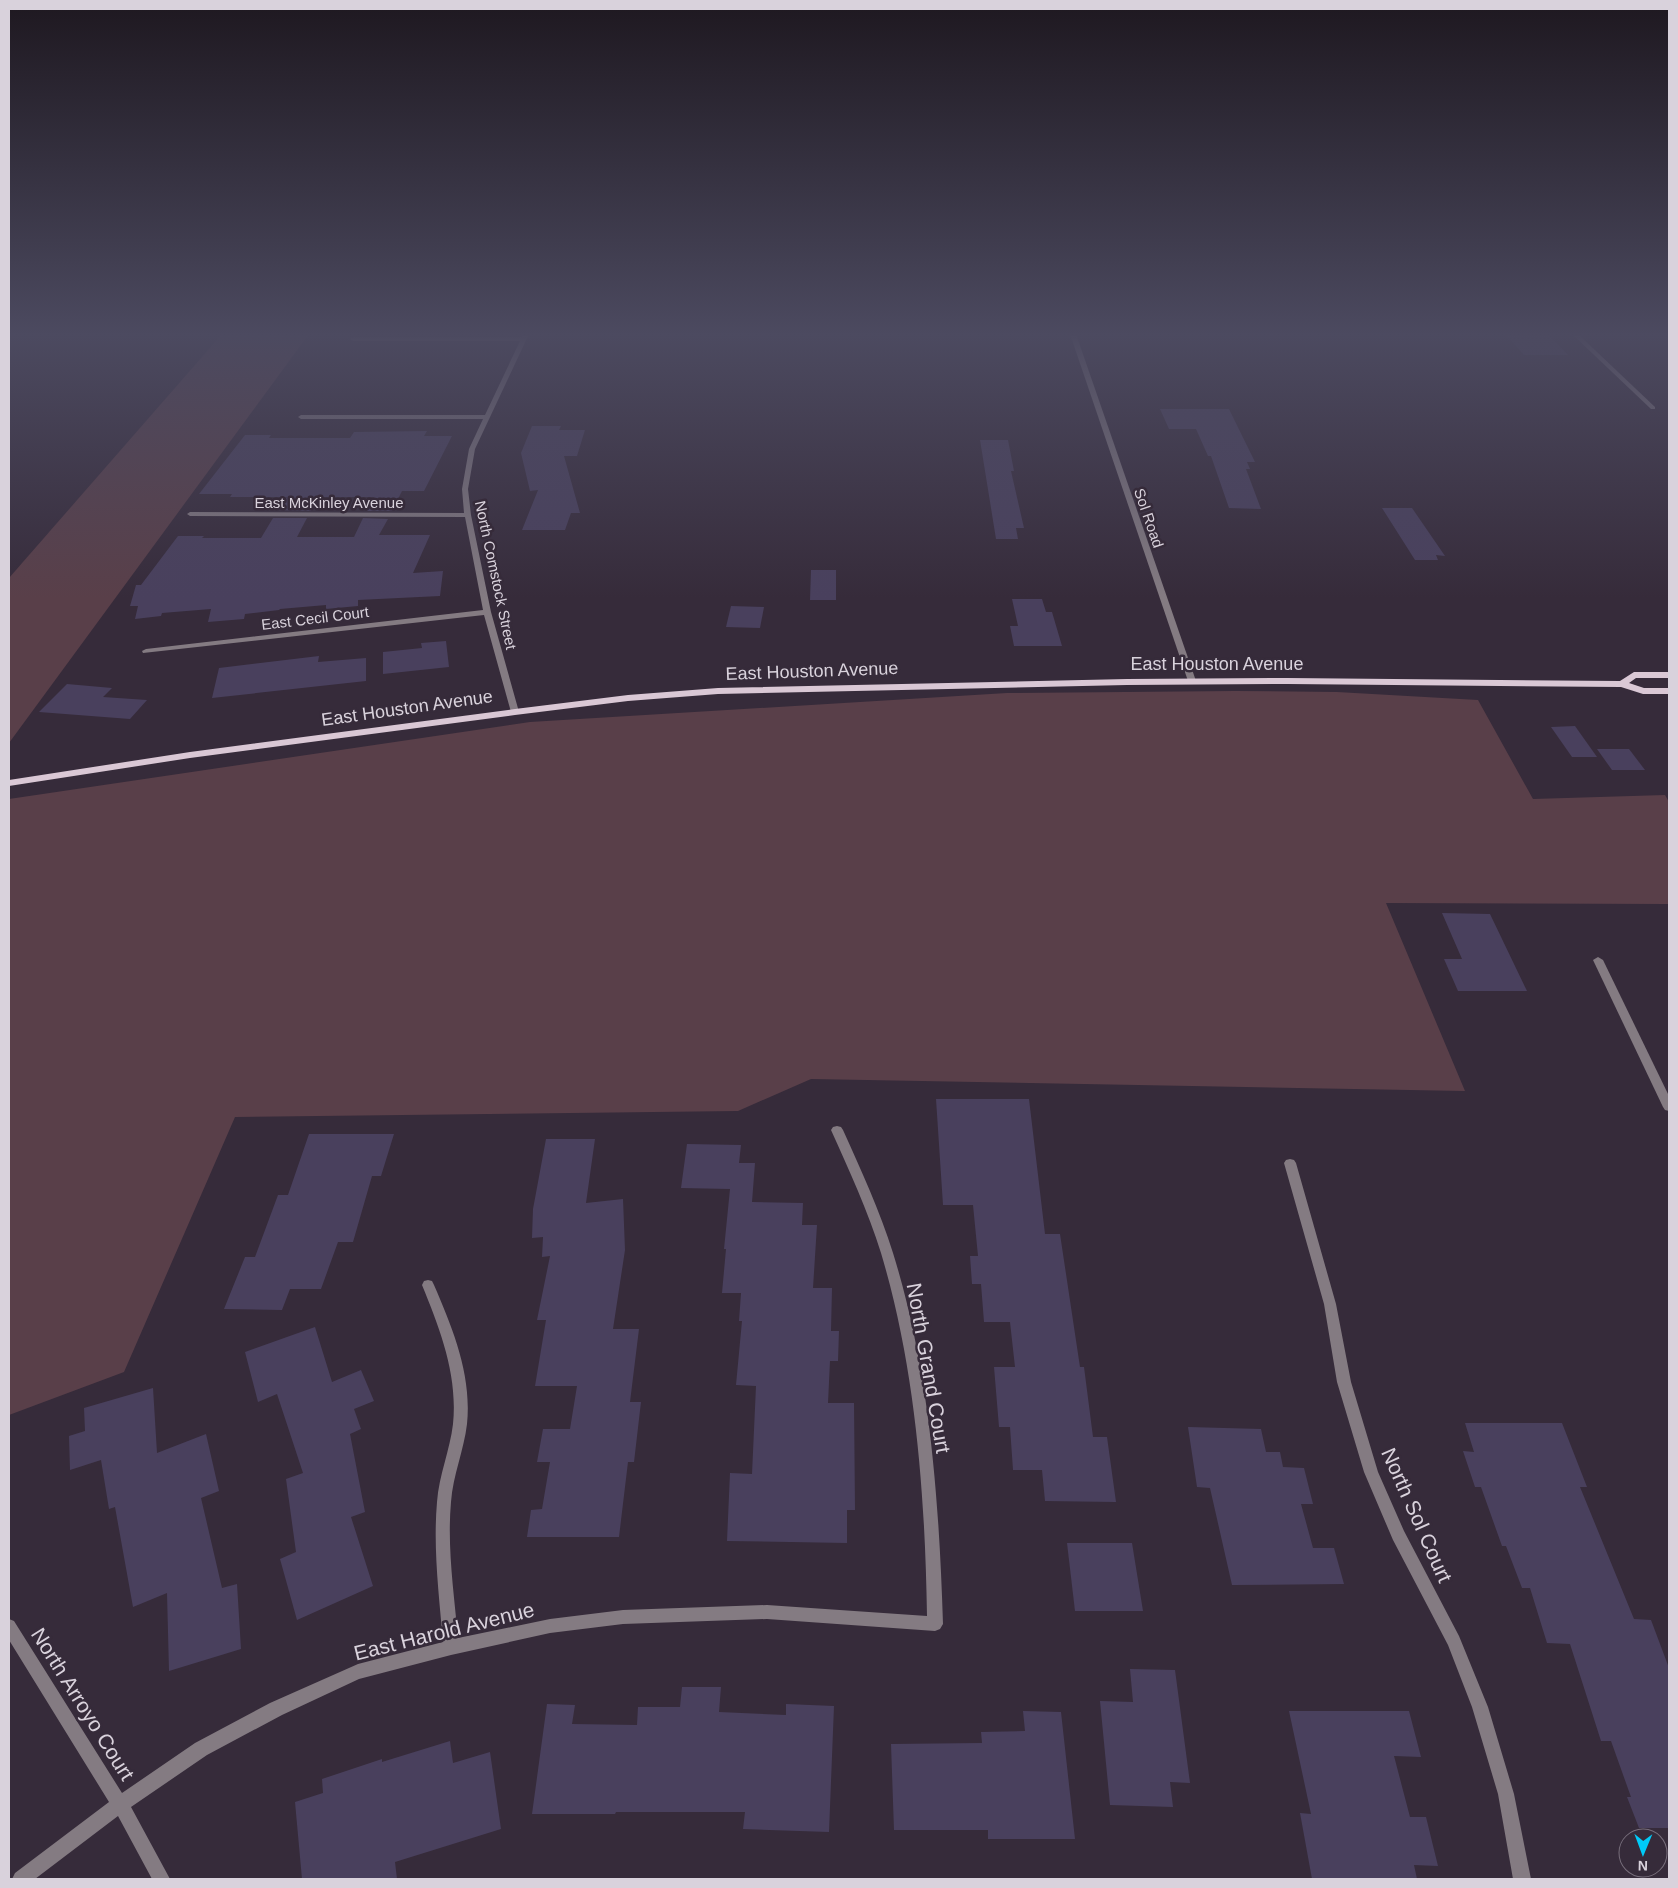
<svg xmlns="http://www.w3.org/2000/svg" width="1678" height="1888" viewBox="0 0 1678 1888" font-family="Arial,sans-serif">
	<rect width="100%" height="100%" fill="#362b3a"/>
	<g fill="#593f49">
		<polygon points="222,334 309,334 9,743 9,578"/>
		<polygon points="1235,691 1337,692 1478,700 1533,799 1665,795 1669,802 1669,904 1386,903 1465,1091 811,1079 738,1111 235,1117 124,1372 9,1415 9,799 530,722 1007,693"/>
	</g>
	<g fill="#49405d">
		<polygon points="1505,334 1548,334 1568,355 1524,355"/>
		<polygon points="1160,409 1229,409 1255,462 1247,462 1250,469 1246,469 1261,509 1229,508 1211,456 1208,456 1196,429 1169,429"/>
		<polygon points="532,426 561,426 559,430 585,430 577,456 564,456 580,513 571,513 565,530 522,530 538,490 530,491 521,453"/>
		<polygon points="427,431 424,436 452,436 424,491 402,491 392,511 367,511 374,497 319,497 311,511 278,510 287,497 230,497 232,494 199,494 245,435 271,435 269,438 350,438 354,432"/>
		<polygon points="980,440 1008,440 1014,471 1011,471 1024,528 1016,528 1018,539 996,539"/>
		<polygon points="1382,508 1412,508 1445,556 1436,555 1438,560 1415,560"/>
		<polygon points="273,518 307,518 297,537 354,537 363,518 388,519 379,535 430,535 413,573 443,571 440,596 358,600 358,606 326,609 326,605 280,609 279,610 245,614 244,619 208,622 211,609 162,613 161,616 135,619 138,606 130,606 136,585 141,585 178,536 204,536 202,538 261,538"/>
		<polygon points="811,570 836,570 836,600 810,600"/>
		<polygon points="1012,599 1042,599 1046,612 1052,612 1062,646 1014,646 1010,626 1018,626"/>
		<polygon points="731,606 764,607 760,628 726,627"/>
		<polygon points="446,641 449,667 383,674 383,652 422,648 421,643"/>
		<polygon points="319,656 318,662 366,658 366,681 212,698 219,668"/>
		<polygon points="67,684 112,688 103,697 147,700 130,719 39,712"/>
		<polygon points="1575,726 1597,757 1572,757 1551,727"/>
		<polygon points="1597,749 1629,749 1645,770 1612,770"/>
		<polygon points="1442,913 1490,914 1527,991 1458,991 1444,959 1462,959"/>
		<polygon points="936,1099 1029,1099 1045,1234 1060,1234 1080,1367 1084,1367 1093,1437 1107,1437 1116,1502 1045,1501 1042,1470 1013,1470 1010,1427 999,1427 994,1367 1015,1367 1010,1322 984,1322 981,1284 972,1284 970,1256 978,1256 973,1205 943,1205"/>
		<polygon points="309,1134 394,1134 381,1176 372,1176 353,1242 338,1242 321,1289 290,1289 282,1310 224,1309 245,1257 255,1257 278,1195 288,1195"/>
		<polygon points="546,1139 595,1139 586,1203 623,1199 625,1250 613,1329 639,1329 630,1402 641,1402 634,1462 628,1462 619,1537 527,1537 531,1510 542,1509 550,1462 537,1462 543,1429 570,1429 577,1386 535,1386 546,1320 537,1320 550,1256 542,1257 543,1237 532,1238 533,1209"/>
		<polygon points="687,1144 741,1145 739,1163 755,1163 752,1202 803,1203 802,1225 817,1225 813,1288 832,1288 831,1331 839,1331 838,1361 830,1361 828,1403 854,1403 855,1510 847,1510 847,1543 727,1541 730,1473 752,1474 756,1386 736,1385 742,1321 739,1321 741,1293 722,1293 726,1249 724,1249 730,1189 681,1188"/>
		<polygon points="315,1327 332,1382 361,1370 374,1401 354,1409 361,1429 350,1434 365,1512 351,1517 373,1586 297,1620 280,1559 296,1552 286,1479 303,1473 277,1394 258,1402 245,1352"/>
		<polygon points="153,1388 157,1453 206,1434 219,1491 201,1498 222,1588 237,1584 241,1649 169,1671 167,1593 133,1607 115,1507 109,1509 101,1460 70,1470 69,1436 85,1431 84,1408"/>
		<polygon points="1465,1423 1562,1423 1587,1487 1580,1487 1634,1619 1651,1620 1669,1668 1669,1828 1639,1828 1627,1797 1631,1797 1611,1741 1601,1741 1570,1644 1547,1643 1530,1588 1522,1588 1506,1546 1502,1546 1481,1487 1475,1487 1463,1451 1474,1452"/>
		<polygon points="1188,1427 1261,1429 1266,1452 1280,1452 1283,1467 1304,1468 1313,1504 1301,1504 1313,1548 1334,1548 1344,1584 1232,1585 1210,1488 1197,1487"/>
		<polygon points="1067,1543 1132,1543 1143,1611 1075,1611"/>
		<polygon points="1130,1669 1175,1670 1190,1783 1170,1782 1173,1807 1110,1805 1100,1701 1133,1702"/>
		<polygon points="682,1687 721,1687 719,1712 786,1715 786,1704 834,1706 829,1832 743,1829 745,1812 616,1812 615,1814 532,1814 547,1704 575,1705 572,1724 637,1725 638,1707 680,1707"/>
		<polygon points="1023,1711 1061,1712 1075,1839 988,1839 988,1830 894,1830 891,1744 982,1743 981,1732 1025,1731"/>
		<polygon points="1289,1711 1409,1711 1421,1757 1394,1756 1410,1817 1426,1817 1438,1866 1414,1865 1417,1879 1312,1879 1300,1813 1311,1814"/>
		<polygon points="450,1741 453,1763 490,1752 501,1829 395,1862 397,1879 302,1879 295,1802 323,1793 322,1779 382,1759 382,1762"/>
	</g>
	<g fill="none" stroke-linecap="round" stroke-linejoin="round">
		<g fill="#847b82" fill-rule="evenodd">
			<polygon points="523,334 529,334 475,449 468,489 471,515 491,612 519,712 518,714 512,714 511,712 484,615 143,653 142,651 146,649 483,610 465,517 190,516 187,514 190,512 464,513 462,489 469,449 483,419 301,419 298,417 301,415 485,415 520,341 353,341 350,339 353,337 522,337"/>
			<polygon points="1070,334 1076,334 1196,681 1195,683 1189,683 1188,681"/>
			<polygon points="1572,334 1578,334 1655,407 1655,409 1651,409"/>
			<polygon points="1598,957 1603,960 1669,1096 1669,1111 1665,1110 1663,1107 1593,960"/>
			<path d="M837,1126L841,1127L843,1130C861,1170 880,1211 893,1253C930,1372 939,1500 943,1624L940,1629L935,1631L767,1619L623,1624L550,1633L451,1655L359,1679L282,1715L207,1755L131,1807L170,1879H152L118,1816L35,1879H12L15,1873L109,1802L9,1640V1619L14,1621L122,1793L195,1743L270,1703L358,1664L443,1642C439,1595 433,1548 437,1502C439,1475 450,1450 453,1424C458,1375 440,1329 422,1285L424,1281L428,1280L432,1281L434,1285C453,1329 472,1375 467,1424C464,1450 453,1475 451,1502C447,1547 454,1593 458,1638L550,1619L623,1610L767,1605L927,1616C925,1495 916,1370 881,1253C868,1211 849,1170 831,1130L833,1127Z"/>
			<polygon points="1290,1159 1294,1160 1296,1163 1336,1304 1351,1382 1378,1472 1404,1531 1459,1636 1488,1707 1514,1794 1531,1879 1513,1879 1498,1794 1472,1707 1448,1645 1393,1540 1364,1472 1337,1382 1324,1304 1284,1163 1286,1160"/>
		</g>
		<polygon fill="#dac8d5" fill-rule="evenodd" points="1634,672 1669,672 1669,678 1636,678 1629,683 1644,688 1669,688 1669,694 1643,694 1621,687 1288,684 1127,685 718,694 628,701 515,715 190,758 9,786 9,780 190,752 515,709 628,695 718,688 1127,679 1288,678 1620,681"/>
	</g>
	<linearGradient id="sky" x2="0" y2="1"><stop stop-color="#1e1820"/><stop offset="0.56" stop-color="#4c4a60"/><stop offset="1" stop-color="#4c4a60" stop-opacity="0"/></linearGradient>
	<rect width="1678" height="598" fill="url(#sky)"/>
	<g text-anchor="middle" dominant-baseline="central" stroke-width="5" stroke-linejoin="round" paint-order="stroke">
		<g font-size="15" fill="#d9d2dc" stroke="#362b3a">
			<text x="329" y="502">East McKinley Avenue</text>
			<text transform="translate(1149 518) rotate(71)">Sol Road</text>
			<text transform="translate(496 575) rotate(78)">North Comstock Street</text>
			<text transform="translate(315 618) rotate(-7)">East Cecil Court</text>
		</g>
		<g font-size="18" fill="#d9d2dc" stroke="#362b3a">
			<text x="1217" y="664">East Houston Avenue</text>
			<text transform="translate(812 671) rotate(-2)">East Houston Avenue</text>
			<text transform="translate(407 708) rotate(-8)">East Houston Avenue</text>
		</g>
		<g font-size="21" fill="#d9d2dc" stroke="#362b3a">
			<text transform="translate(929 1368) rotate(80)">North Grand Court</text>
			<text transform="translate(1417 1515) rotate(66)">North Sol Court</text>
			<text transform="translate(444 1631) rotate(-14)">East Harold Avenue</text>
			<text transform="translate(83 1704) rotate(58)">North Arroyo Court</text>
		</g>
	</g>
	<rect width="1678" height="1888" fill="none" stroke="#d9d2dc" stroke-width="20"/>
	<g transform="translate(1643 1853) rotate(181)"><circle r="24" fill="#362b3a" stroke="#776e7b"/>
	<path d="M0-4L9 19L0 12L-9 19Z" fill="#00cbf8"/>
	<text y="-8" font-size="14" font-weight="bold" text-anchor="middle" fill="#d9d2dc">N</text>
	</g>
</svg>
